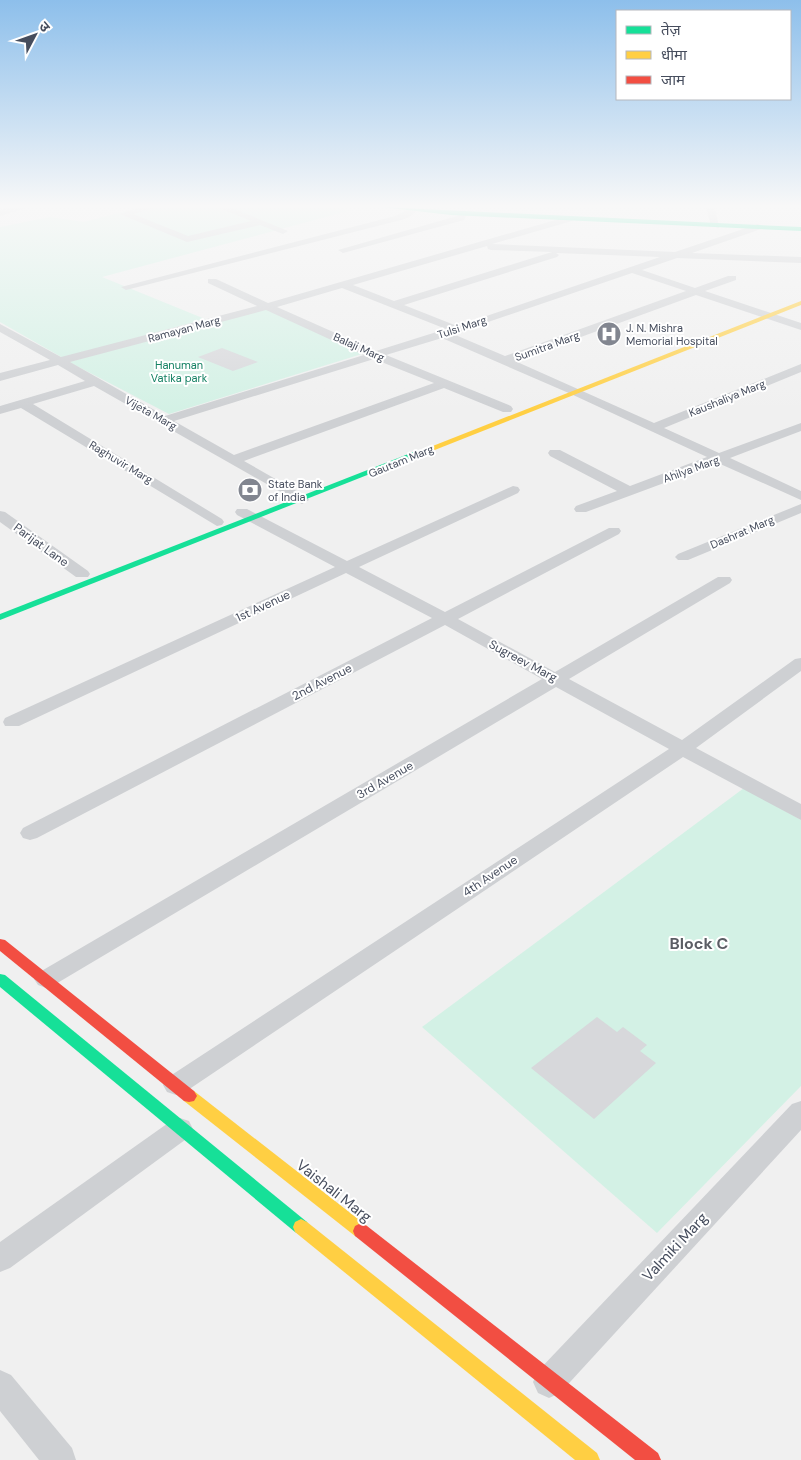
<svg xmlns="http://www.w3.org/2000/svg" width="801" height="1460" viewBox="0 0 801 1460" font-family="'DM Sans','Noto Sans Devanagari',sans-serif">
	<rect width="100%" height="100%" fill="#f0f0f0"/>
	<g fill="#d3f1e5">
		<polygon points="141,207 335,207 348,211 102,277 205,319 63,358 0,322 0,227 50,217 84,222"/>
		<polygon points="265,308 365,353 169,414 69,362"/>
		<polygon points="744,788 801,820 801,1086 657,1233 422,1027"/>
	</g>
	<g fill="#d7d8db">
		<polygon points="222,348 258,362 233,371 198,357"/>
		<polygon points="597,1017 617,1032 623,1027 647,1045 640,1051 656,1063 594,1119 531,1068"/>
	</g>
	<g fill="none" stroke-linecap="round" stroke-linejoin="round">
		<g fill="#ced0d3" fill-rule="evenodd">
			<polygon points="13,207 29,207 0,216 0,210"/>
			<polygon points="140,207 156,207 133,214 188,236 251,221 217,207 230,207 288,231 283,234 260,225 187,242 120,214"/>
			<path d="M413,207L417,210C413,216 408,218 401,220L126,290L121,287L395,216Z"/>
			<polygon points="706,207 715,207 719,228 711,226"/>
			<polygon points="463,211 467,214 464,220 343,253 338,250 457,216"/>
			<path d="M569,216L572,217V221L492,244L675,252L758,224L763,227L761,229L692,253L801,257V263L677,258L642,270L695,288L728,276H736V280L705,291L801,323V330L696,295L515,361L654,423L801,364V372L664,428L719,453L801,423V431L730,458L801,491V500L718,463L586,512H576L574,509L576,506L617,491L550,456L548,453L550,450H560L630,486L707,457L571,394L442,338L386,355L511,406L513,409L511,412H503L444,388L244,461L307,497L309,500L302,504L94,386L33,404L222,519L224,522L222,525L217,526L21,408L0,414V406L85,381L58,365L0,381V373L50,360L0,332V324L61,357L257,306L208,283V279H216L268,303ZM487,246L488,249L491,250L552,252L394,301L353,285ZM556,253L660,257L457,326L404,305L557,257L559,255ZM632,273L686,291L505,356L453,334ZM342,288L446,329L376,351L277,307ZM266,310L364,355L165,416L70,362ZM374,359L434,383L234,455L174,421Z"/>
			<polygon points="513,486 518,487 520,490 518,493 359,567 445,612 609,528 619,528 621,531 619,534 458,619 555,672 718,577 730,577 732,580 730,583 569,679 682,740 795,659 801,658 801,671 696,748 801,804 801,820 683,757 185,1092 176,1095 167,1092 163,1085 167,1078 669,749 556,687 54,985 46,988 38,985 34,979 38,973 542,679 445,625 37,838 30,840 23,838 20,833 23,828 432,618 346,573 19,726 5,726 3,722 5,718 335,567 237,515 235,512 237,509 247,509 347,561"/>
			<polygon points="801,504 801,513 688,560 678,560 675,557 678,554"/>
			<polygon points="0,511 5,512 88,571 90,574 88,577 76,577 0,522"/>
			<polygon points="801,1101 801,1130 560,1393 549,1398 538,1393 533,1382 538,1371 792,1104"/>
			<polygon points="180,1118 189,1121 193,1129 189,1137 10,1268 0,1272 0,1242 171,1121"/>
			<polygon points="0,1370 11,1375 72,1448 76,1460 39,1460 0,1411"/>
		</g>
		<g fill="#16e098" fill-rule="evenodd">
			<polygon points="381,207 801,227 801,231 451,215"/>
			<polygon points="416,451 423,453 0,620 0,614"/>
			<polygon points="0,974 5,975 307,1222 309,1227 307,1232 301,1235 295,1232 0,987"/>
		</g>
		<g fill="#ffcf43" fill-rule="evenodd">
			<polygon points="801,301 801,305 422,455 415,453"/>
			<polygon points="189,1090 194,1091 367,1226 369,1231 367,1236 361,1239 355,1236 184,1101 181,1096 184,1091"/>
			<polygon points="301,1219 307,1222 597,1453 600,1460 575,1460 295,1232 293,1227 295,1222"/>
		</g>
		<g fill="#f24e42" fill-rule="evenodd">
			<polygon points="0,939 5,940 194,1091 197,1096 194,1101 189,1102 184,1101 0,951"/>
			<polygon points="361,1223 367,1226 658,1453 661,1460 635,1460 355,1236 353,1231 355,1226"/>
		</g>
	</g>
	<linearGradient id="sky" x2="0" y2="1"><stop stop-color="#8dbfeb"/><stop offset="0.5" stop-color="#f8f8f8"/><stop offset="1" stop-color="#f8f8f8" stop-opacity="0"/></linearGradient>
	<rect width="801" height="412" fill="url(#sky)"/>
	<defs>
		<symbol id="hospital-disc" viewBox="-11 -11 22 22"><circle r="9.5" fill="#828690" stroke="#fff"/><path d="M-5-5h3v3.5h4V-5h3V5h-3V1.5h-4V5h-3Z" fill="#fff"/></symbol>
		<symbol id="bank-disc" viewBox="-11 -11 22 22"><circle r="9.5" fill="#828690" stroke="#fff"/><path d="M-6-4H6V4H-6ZM0-2.3a2.3 2.3 0 1 0 0 4.6a2.3 2.3 0 1 0 0-4.6Z" fill="#fff"/></symbol>
	</defs>
	<g fill-rule="evenodd">
		<use href="#hospital-disc" x="595" y="320" width="28" height="28"/>
		<use href="#bank-disc" x="236" y="476" width="28" height="28"/>
	</g>
	<g text-anchor="middle" dominant-baseline="central" stroke-width="4" stroke-linejoin="round" paint-order="stroke">
		<g font-size="11" fill="#464d5d" stroke="#fff">
			<text transform="translate(462 327) rotate(-18)">Tulsi Marg</text>
			<text transform="translate(184 329) rotate(-15)">Ramayan Marg</text>
			<text transform="translate(547 346) rotate(-20)">Sumitra Marg</text>
			<text transform="translate(359 347) rotate(24)">Balaji Marg</text>
			<text transform="translate(727 398) rotate(-22)">Kaushaliya Marg</text>
			<text transform="translate(151 413) rotate(29)">Vijeta Marg</text>
			<text transform="translate(401 461) rotate(-22)">Gautam Marg</text>
			<text transform="translate(121 462) rotate(31)">Raghuvir Marg</text>
			<text transform="translate(691 469) rotate(-20)">Ahilya Marg</text>
			<text transform="translate(742 532) rotate(-23)">Dashrat Marg</text>
		</g>
		<g font-size="11" fill="#464d5d" stroke="#fff" text-anchor="start">
			<text x="626" y="328">J. N. Mishra<tspan x="626" dy="13">Memorial Hospital</tspan></text>
			<text x="268" y="484">State Bank<tspan x="268" dy="13">of India</tspan></text>
		</g>
		<g font-size="11" fill="#148163" stroke="#fff">
			<text x="179" y="365">Hanuman<tspan x="179" dy="13">Vatika park</tspan></text>
		</g>
		<g font-size="12" fill="#464d5d" stroke="#fff">
			<text transform="translate(41 545) rotate(36)">Parijat Lane</text>
			<text transform="translate(263 606) rotate(-25)">1st Avenue</text>
			<text transform="translate(523 661) rotate(28)">Sugreev Marg</text>
			<text transform="translate(322 682) rotate(-27)">2nd Avenue</text>
			<text transform="translate(385 780) rotate(-30)">3rd Avenue</text>
			<text transform="translate(490 876) rotate(-34)">4th Avenue</text>
		</g>
		<g font-size="15" fill="#464d5d" stroke="#fff">
			<text transform="translate(334 1191) rotate(38)">Vaishali Marg</text>
			<text transform="translate(675 1247) rotate(-47)">Valmiki Marg</text>
		</g>
		<g font-size="16" font-weight="bold" fill="#5b5d64" stroke="#fff">
			<text x="699" y="943">Block C</text>
		</g>
	</g>
	<rect x="616" y="10" width="175" height="90" fill="#ffffff" stroke="#b5b8be"/>
	<rect x="626" y="26" width="25" height="8" fill="#16e098" stroke="#b5b8be"/>
	<text x="661" y="35" font-size="15" fill="#464d5d">तेज़</text>
	<rect x="626" y="51" width="25" height="8" fill="#ffcf43" stroke="#b5b8be"/>
	<text x="661" y="60" font-size="15" fill="#464d5d">धीमा</text>
	<rect x="626" y="76" width="25" height="8" fill="#f24e42" stroke="#b5b8be"/>
	<text x="661" y="85" font-size="15" fill="#464d5d">जाम</text>
	<g transform="translate(35 35) rotate(49)" stroke="#ffffff" stroke-width="4" paint-order="stroke">
	<path d="M0-4L9 19L0 12L-9 19Z" fill="#464d5d"/>
	<text y="-8" font-size="14" font-weight="bold" text-anchor="middle" fill="#464d5d">उ</text>
	</g>
</svg>
